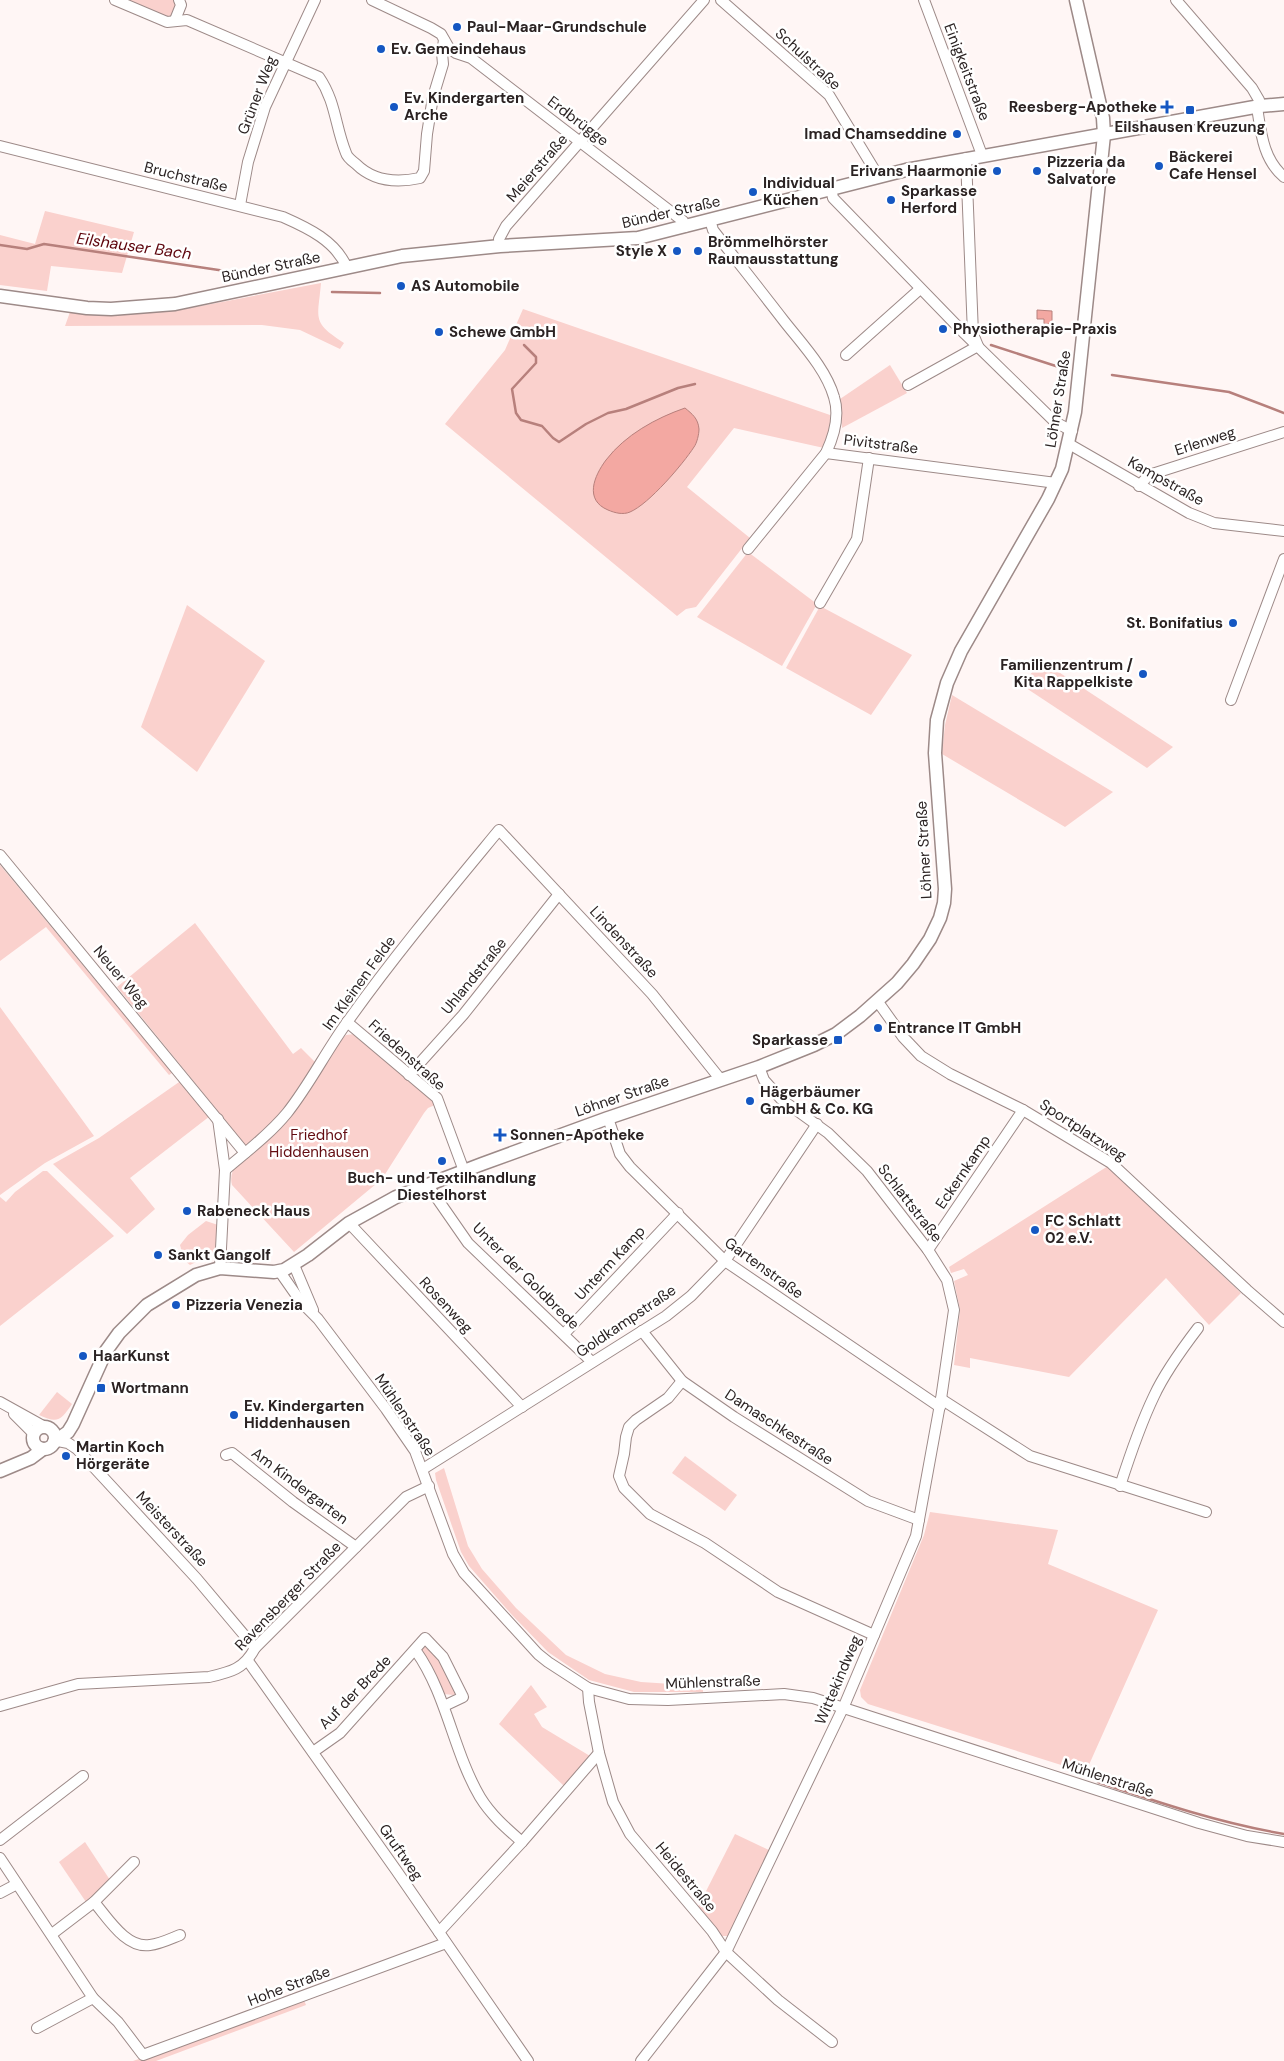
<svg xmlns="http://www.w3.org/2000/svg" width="1284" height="2061" viewBox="0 0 1284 2061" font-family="'DM Sans',sans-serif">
	<rect width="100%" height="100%" fill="#fff6f5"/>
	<g fill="#fad1cd">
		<polygon points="128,0 173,0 177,2 170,18"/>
		<polygon points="45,211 134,232 122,273 51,266 47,291 0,285 0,235 35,244"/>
		<path d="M321,283C318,319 311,322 344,343L340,349L300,330L262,325L65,326L70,312L121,314L180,310Z"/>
		<polygon points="523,309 830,415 830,432 824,448 734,428 687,487 750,538 696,607 686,609 677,616 445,424 505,350"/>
		<polygon points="890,365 907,393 842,428 840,399"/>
		<polygon points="748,552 817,604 782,666 697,617"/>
		<polygon points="187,605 265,661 197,772 141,727"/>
		<polygon points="820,606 912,655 871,715 786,668"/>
		<polygon points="1040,660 1057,671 1173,747 1147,768 1023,686"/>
		<polygon points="952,695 1113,792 1065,827 942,754 945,725"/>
		<polygon points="0,865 105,992 175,1071 169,1075 46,927 0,961"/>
		<path d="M195,923L293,1054L301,1048L316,1063L346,1035L354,1034L433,1101L435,1105L428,1108L424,1113L382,1179L294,1252L232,1185C228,1171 240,1158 247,1147L117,987Z"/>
		<polygon points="0,1007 94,1136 45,1163 0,1195"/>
		<polygon points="182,1080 210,1116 130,1178 155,1209 127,1234 53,1164 99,1138"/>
		<polygon points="1108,1166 1241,1293 1209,1325 1166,1278 1069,1377 970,1358 970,1368 954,1365 960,1310 954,1281 968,1275 964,1269 951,1273 949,1267"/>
		<polygon points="43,1171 47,1171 114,1236 0,1326 0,1197 6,1202 15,1192"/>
		<polygon points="206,1221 218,1225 216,1252 190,1265 184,1260 180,1245 188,1235"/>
		<path d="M57,1392L72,1404C61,1420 58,1424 39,1415Z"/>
		<polygon points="685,1456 737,1495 725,1511 672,1473"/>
		<polygon points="444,1468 468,1546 482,1569 516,1608 566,1655 605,1674 641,1682 703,1686 703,1692 634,1692 589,1680 548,1652 512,1615 469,1566 461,1552 436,1480 435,1473"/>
		<polygon points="930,1512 1058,1530 1048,1564 1158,1610 1088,1767 1084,1771 1077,1770 868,1704 861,1697 860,1690 924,1535"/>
		<path d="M425,1645L436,1655L457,1693L453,1695L444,1694C439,1678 428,1665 422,1649Z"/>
		<polygon points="531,1685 547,1707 534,1714 542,1727 590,1756 564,1786 499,1724"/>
		<polygon points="735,1834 771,1851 730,1936 721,1936 698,1907"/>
		<polygon points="85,1842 110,1880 86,1902 59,1862"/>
		<polygon points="304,2000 306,2005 156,2061 133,2061"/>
	</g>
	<g fill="#f3a8a2" stroke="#b7807c">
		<polygon points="1037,310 1052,311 1052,324 1044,324 1044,319 1037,319"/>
		<path d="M685,408C692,414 698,418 699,429C699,434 697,443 694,447C683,464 649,504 630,512C623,515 615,513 608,510C584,500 594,476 606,460C625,435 656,418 685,408Z"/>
	</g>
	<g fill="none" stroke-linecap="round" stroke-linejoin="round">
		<g stroke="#b7807c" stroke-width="2.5">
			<polyline points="0,245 27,249 44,244 232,272 265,268"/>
			<polyline points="332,292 380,293"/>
			<polyline points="524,345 536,357 536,363 512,389 516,413 521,420 542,426 553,438 559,442 586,424 608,413 626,409 678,388 695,384"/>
			<polyline points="991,345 1065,369"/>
			<polyline points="1112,375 1229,392 1284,413"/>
			<path d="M1098,1782C1160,1803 1220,1823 1284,1834"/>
		</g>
		<defs>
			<g id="minor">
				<path d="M115,0L167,22L187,20L319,77C336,102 335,126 346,153C347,157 352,161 356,164C373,181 397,183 420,178L424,171L427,134L433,97L443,64L442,53L444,40"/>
				<polyline points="372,0 431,28 441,34 449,48 456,53 471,58 683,221 685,227"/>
				<polyline points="721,0 829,95 874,169 875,176"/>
				<polyline points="924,0 982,155"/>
				<polyline points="1176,0 1252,88 1259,100 1260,106"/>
				<polyline points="175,20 181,5 179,0"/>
				<path d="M1257,107C1261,133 1263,159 1284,177"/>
				<path d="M0,146L283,217C308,228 336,241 347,268"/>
				<polyline points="831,188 833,198 965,334 1055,422 1072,431"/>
				<polyline points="240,205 248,162 265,107 315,0"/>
				<path d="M710,220L713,230C737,261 761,291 784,321C802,344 826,369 834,397C840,416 834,436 826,453L748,549"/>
				<polyline points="500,246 499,239 506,226 704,0"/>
				<polyline points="846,355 920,289"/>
				<polyline points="908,385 978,346 973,334 966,158"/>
				<polyline points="1069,444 1189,513 1214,523 1284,531"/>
				<polyline points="826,453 1056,483"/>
				<polyline points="1139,486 1149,475 1284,432"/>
				<polyline points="820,603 857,539 869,458"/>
				<polyline points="1231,700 1284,559"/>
				<polyline points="0,855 245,1153"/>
				<polyline points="878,1002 903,1037 921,1056 950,1074 1023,1110 1111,1163 1247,1290 1284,1322"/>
				<polyline points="347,1022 437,1098 464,1171"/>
				<polyline points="409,1075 463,1015 559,894"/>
				<polyline points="608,1118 620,1154 630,1167 725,1261 940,1407"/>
				<polyline points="218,1119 225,1170 220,1268"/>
				<path d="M225,1170C246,1152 269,1135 287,1113C310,1084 326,1051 348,1021C395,955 447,893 499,830L652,994L721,1080"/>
				<polyline points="427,1184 468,1243 592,1362"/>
				<polyline points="349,1223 522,1407"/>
				<polyline points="928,1250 1023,1110"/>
				<polyline points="294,1265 313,1310"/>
				<polyline points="280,1272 301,1302 318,1319 386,1409 415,1451 453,1554 464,1573 538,1654 548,1662 588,1688 629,1699 668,1700 784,1694 813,1698 1199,1823 1247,1836 1284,1842"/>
				<polyline points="642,1331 682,1381 734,1417 868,1501 919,1520"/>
				<polyline points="564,1334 678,1213"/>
				<polyline points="682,1381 668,1398 636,1420 629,1427 626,1437 624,1454 619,1476 624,1488 650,1514 705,1543 778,1592 874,1635"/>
				<polyline points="941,1399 1030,1456 1206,1512"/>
				<polyline points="0,1402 45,1427"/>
				<polyline points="14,1414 34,1434"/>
				<polyline points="58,1441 68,1443 77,1449 197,1579 255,1648"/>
				<polyline points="226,1455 232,1453 293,1502 356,1547"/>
				<polyline points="423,1469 666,1316 691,1296 725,1261 817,1124"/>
				<path d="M1120,1486C1130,1455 1140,1425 1154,1396C1165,1372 1182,1349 1198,1328"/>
				<path d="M416,1651C447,1695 453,1751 480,1797C491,1815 506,1828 522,1842"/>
				<polyline points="248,1661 396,1870 528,2061"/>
				<polyline points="588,1688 589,1702 599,1753 613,1802 630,1834 712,1931 726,1952 778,2000 832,2042"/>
				<path d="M0,1706L78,1684L209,1677C231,1672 244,1669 255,1648L406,1497L429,1486"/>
				<polyline points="313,1752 340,1733 425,1638 443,1657 463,1697 444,1706"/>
				<polyline points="0,1840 83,1776"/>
				<polyline points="0,1858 93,1998 118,2022 143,2055 446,1943"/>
				<polyline points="0,1893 17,1884"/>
				<path d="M94,1902C108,1918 126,1949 150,1945C160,1944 170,1939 180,1935"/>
				<polyline points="439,1932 522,1842 599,1753"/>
				<polyline points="52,1934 94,1902 134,1862"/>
				<polyline points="37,2028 93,1998"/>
				<polyline points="641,2061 726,1952 844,1706 916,1536 941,1399 954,1310 947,1280 928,1250 867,1171 828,1133 781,1099 764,1080 759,1067"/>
			</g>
			<g id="major">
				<polyline points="0,296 87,308 111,309 175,304 402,256 500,246 638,238 906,170 1260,106 1284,104"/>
				<circle cx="44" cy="1438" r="11"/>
				<polyline points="54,1442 68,1432 73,1424 106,1351 119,1333 147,1305 196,1275 220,1268 274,1272 284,1270 308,1255 349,1223 396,1197 482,1164 608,1118 759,1067 814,1045 836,1034 860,1016 897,983 913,964 930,939 940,918 944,903 945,889 935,753 937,720 947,683 961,651 1048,499 1062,469 1075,412 1104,135 1103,118 1076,0"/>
				<polyline points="0,1471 31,1458 43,1449"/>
			</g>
		</defs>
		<use href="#minor" stroke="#9d8a88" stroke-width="12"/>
		<use href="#major" stroke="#9d8a88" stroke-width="15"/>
		<use href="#minor" stroke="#fff" stroke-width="10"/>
		<use href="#major" stroke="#fff" stroke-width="12"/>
	</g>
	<g fill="#1557c2" stroke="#fff" stroke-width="2">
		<circle cx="457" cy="27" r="5"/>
		<circle cx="381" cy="49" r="5"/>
		<circle cx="394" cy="107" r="5"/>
		<path d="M1164.5 99.5h5v5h5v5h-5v5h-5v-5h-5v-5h5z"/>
		<rect x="1185" y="105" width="10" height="10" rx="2.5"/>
		<circle cx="957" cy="134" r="5"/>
		<circle cx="1159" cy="166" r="5"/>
		<circle cx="997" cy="171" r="5"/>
		<circle cx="1037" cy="171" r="5"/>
		<circle cx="753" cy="192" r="5"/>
		<circle cx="891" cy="200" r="5"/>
		<circle cx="677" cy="251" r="5"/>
		<circle cx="698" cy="251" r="5"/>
		<circle cx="401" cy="286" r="5"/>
		<circle cx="943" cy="329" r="5"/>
		<circle cx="439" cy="332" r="5"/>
		<circle cx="1233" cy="623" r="5"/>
		<circle cx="1143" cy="674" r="5"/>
		<circle cx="878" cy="1028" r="5"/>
		<rect x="833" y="1035" width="10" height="10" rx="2.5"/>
		<circle cx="750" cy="1101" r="5"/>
		<path d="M497.5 1127.5h5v5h5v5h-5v5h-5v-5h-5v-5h5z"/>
		<circle cx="442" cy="1161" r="5"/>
		<circle cx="187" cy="1211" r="5"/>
		<circle cx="1035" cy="1230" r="5"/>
		<circle cx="158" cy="1255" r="5"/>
		<circle cx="176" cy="1305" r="5"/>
		<circle cx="83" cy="1356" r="5"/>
		<rect x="96" y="1383" width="10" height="10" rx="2.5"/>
		<circle cx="234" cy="1415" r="5"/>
		<circle cx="66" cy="1456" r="5"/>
	</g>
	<g text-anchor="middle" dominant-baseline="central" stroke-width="5" stroke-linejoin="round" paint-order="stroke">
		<g font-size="15" font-weight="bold" fill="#2b2323" stroke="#fff" text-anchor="start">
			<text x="467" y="27">Paul-Maar-Grundschule</text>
			<text x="391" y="49">Ev. Gemeindehaus</text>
			<text x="404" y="98">Ev. Kindergarten<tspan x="404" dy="17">Arche</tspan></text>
			<text x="1157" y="107" text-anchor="end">Reesberg-Apotheke</text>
			<text x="1190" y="127" text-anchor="middle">Eilshausen Kreuzung</text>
			<text x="947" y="134" text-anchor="end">Imad Chamseddine</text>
			<text x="1169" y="157">Bäckerei<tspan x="1169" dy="17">Cafe Hensel</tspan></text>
			<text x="1047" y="162">Pizzeria da<tspan x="1047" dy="17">Salvatore</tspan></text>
			<text x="987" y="171" text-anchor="end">Erivans Haarmonie</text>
			<text x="763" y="183">Individual<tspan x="763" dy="17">Küchen</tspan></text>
			<text x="901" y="191">Sparkasse<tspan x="901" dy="17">Herford</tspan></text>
			<text x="708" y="242">Brömmelhörster<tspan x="708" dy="17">Raumausstattung</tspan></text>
			<text x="667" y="251" text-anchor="end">Style X</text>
			<text x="411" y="286">AS Automobile</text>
			<text x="953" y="329">Physiotherapie-Praxis</text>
			<text x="449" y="332">Schewe GmbH</text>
			<text x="1223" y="623" text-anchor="end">St. Bonifatius</text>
			<text x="1133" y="665" text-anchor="end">Familienzentrum /<tspan x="1133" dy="17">Kita Rappelkiste</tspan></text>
			<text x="888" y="1028">Entrance IT GmbH</text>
			<text x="828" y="1040" text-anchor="end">Sparkasse</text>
			<text x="760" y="1092">Hägerbäumer<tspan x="760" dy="17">GmbH &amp; Co. KG</tspan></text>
			<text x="510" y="1135">Sonnen-Apotheke</text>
			<text x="442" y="1178" text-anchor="middle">Buch- und Textilhandlung<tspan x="442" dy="17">Diestelhorst</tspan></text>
			<text x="197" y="1211">Rabeneck Haus</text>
			<text x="1045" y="1221">FC Schlatt<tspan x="1045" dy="17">02 e.V.</tspan></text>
			<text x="168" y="1255">Sankt Gangolf</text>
			<text x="186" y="1305">Pizzeria Venezia</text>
			<text x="93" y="1356">HaarKunst</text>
			<text x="111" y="1388">Wortmann</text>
			<text x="244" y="1406">Ev. Kindergarten<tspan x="244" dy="17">Hiddenhausen</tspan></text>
			<text x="76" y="1447">Martin Koch<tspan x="76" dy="17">Hörgeräte</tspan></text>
		</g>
		<g font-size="15" fill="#2b2323" stroke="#fff">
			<text transform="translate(808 59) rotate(43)">Schulstraße</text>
			<text transform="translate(967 72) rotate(69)">Einigkeitstraße</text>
			<text transform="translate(257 95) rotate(-69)">Grüner Weg</text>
			<text transform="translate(578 121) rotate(37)">Erdbrügge</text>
			<text transform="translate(537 168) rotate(-49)">Meierstraße</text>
			<text transform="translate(186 177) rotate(14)">Bruchstraße</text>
			<text transform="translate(671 212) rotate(-13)">Bünder Straße</text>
			<text transform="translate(271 267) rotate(-12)">Bünder Straße</text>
			<text transform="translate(1058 399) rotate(-81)">Löhner Straße</text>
			<text transform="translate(1205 441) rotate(-18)">Erlenweg</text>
			<text transform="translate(881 444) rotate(7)">Pivitstraße</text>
			<text transform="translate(1166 481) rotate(29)">Kampstraße</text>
			<text transform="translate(924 850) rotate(-93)">Löhner Straße</text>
			<text transform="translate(624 942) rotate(47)">Lindenstraße</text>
			<text transform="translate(474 976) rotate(-51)">Uhlandstraße</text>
			<text transform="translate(121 977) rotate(50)">Neuer Weg</text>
			<text transform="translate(359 983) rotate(-54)">Im Kleinen Felde</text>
			<text transform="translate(407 1055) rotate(42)">Friedenstraße</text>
			<text transform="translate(622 1096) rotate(-19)">Löhner Straße</text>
			<text transform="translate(1083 1130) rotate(33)">Sportplatzweg</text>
			<text transform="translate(963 1172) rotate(-56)">Eckernkamp</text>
			<text transform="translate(910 1203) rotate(52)">Schlattstraße</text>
			<text transform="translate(610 1263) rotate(-47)">Unterm Kamp</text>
			<text transform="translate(764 1268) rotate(36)">Gartenstraße</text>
			<text transform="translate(526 1276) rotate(45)">Unter der Goldbrede</text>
			<text transform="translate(446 1305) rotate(47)">Rosenweg</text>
			<text transform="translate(626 1321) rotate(-34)">Goldkampstraße</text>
			<text transform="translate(405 1415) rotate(56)">Mühlenstraße</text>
			<text transform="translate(779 1427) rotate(33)">Damaschkestraße</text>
			<text transform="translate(300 1486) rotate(37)">Am Kindergarten</text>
			<text transform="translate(172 1529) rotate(47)">Meisterstraße</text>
			<text transform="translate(288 1596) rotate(-46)">Ravensberger Straße</text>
			<text transform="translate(838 1680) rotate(-67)">Wittekindweg</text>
			<text transform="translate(713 1682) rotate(-2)">Mühlenstraße</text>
			<text transform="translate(355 1692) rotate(-46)">Auf der Brede</text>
			<text transform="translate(1108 1778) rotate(18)">Mühlenstraße</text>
			<text transform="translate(401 1852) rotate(55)">Gruftweg</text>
			<text transform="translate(686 1877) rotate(50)">Heidestraße</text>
			<text transform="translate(289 1986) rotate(-21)">Hohe Straße</text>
		</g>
		<g font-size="15" fill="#630c11" stroke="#fff">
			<text x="319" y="1135">Friedhof<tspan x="319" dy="17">Hiddenhausen</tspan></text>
		</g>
		<g font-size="16" font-style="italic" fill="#5d040c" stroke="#fff">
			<text transform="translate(134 246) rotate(8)">Eilshauser Bach</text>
		</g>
	</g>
</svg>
